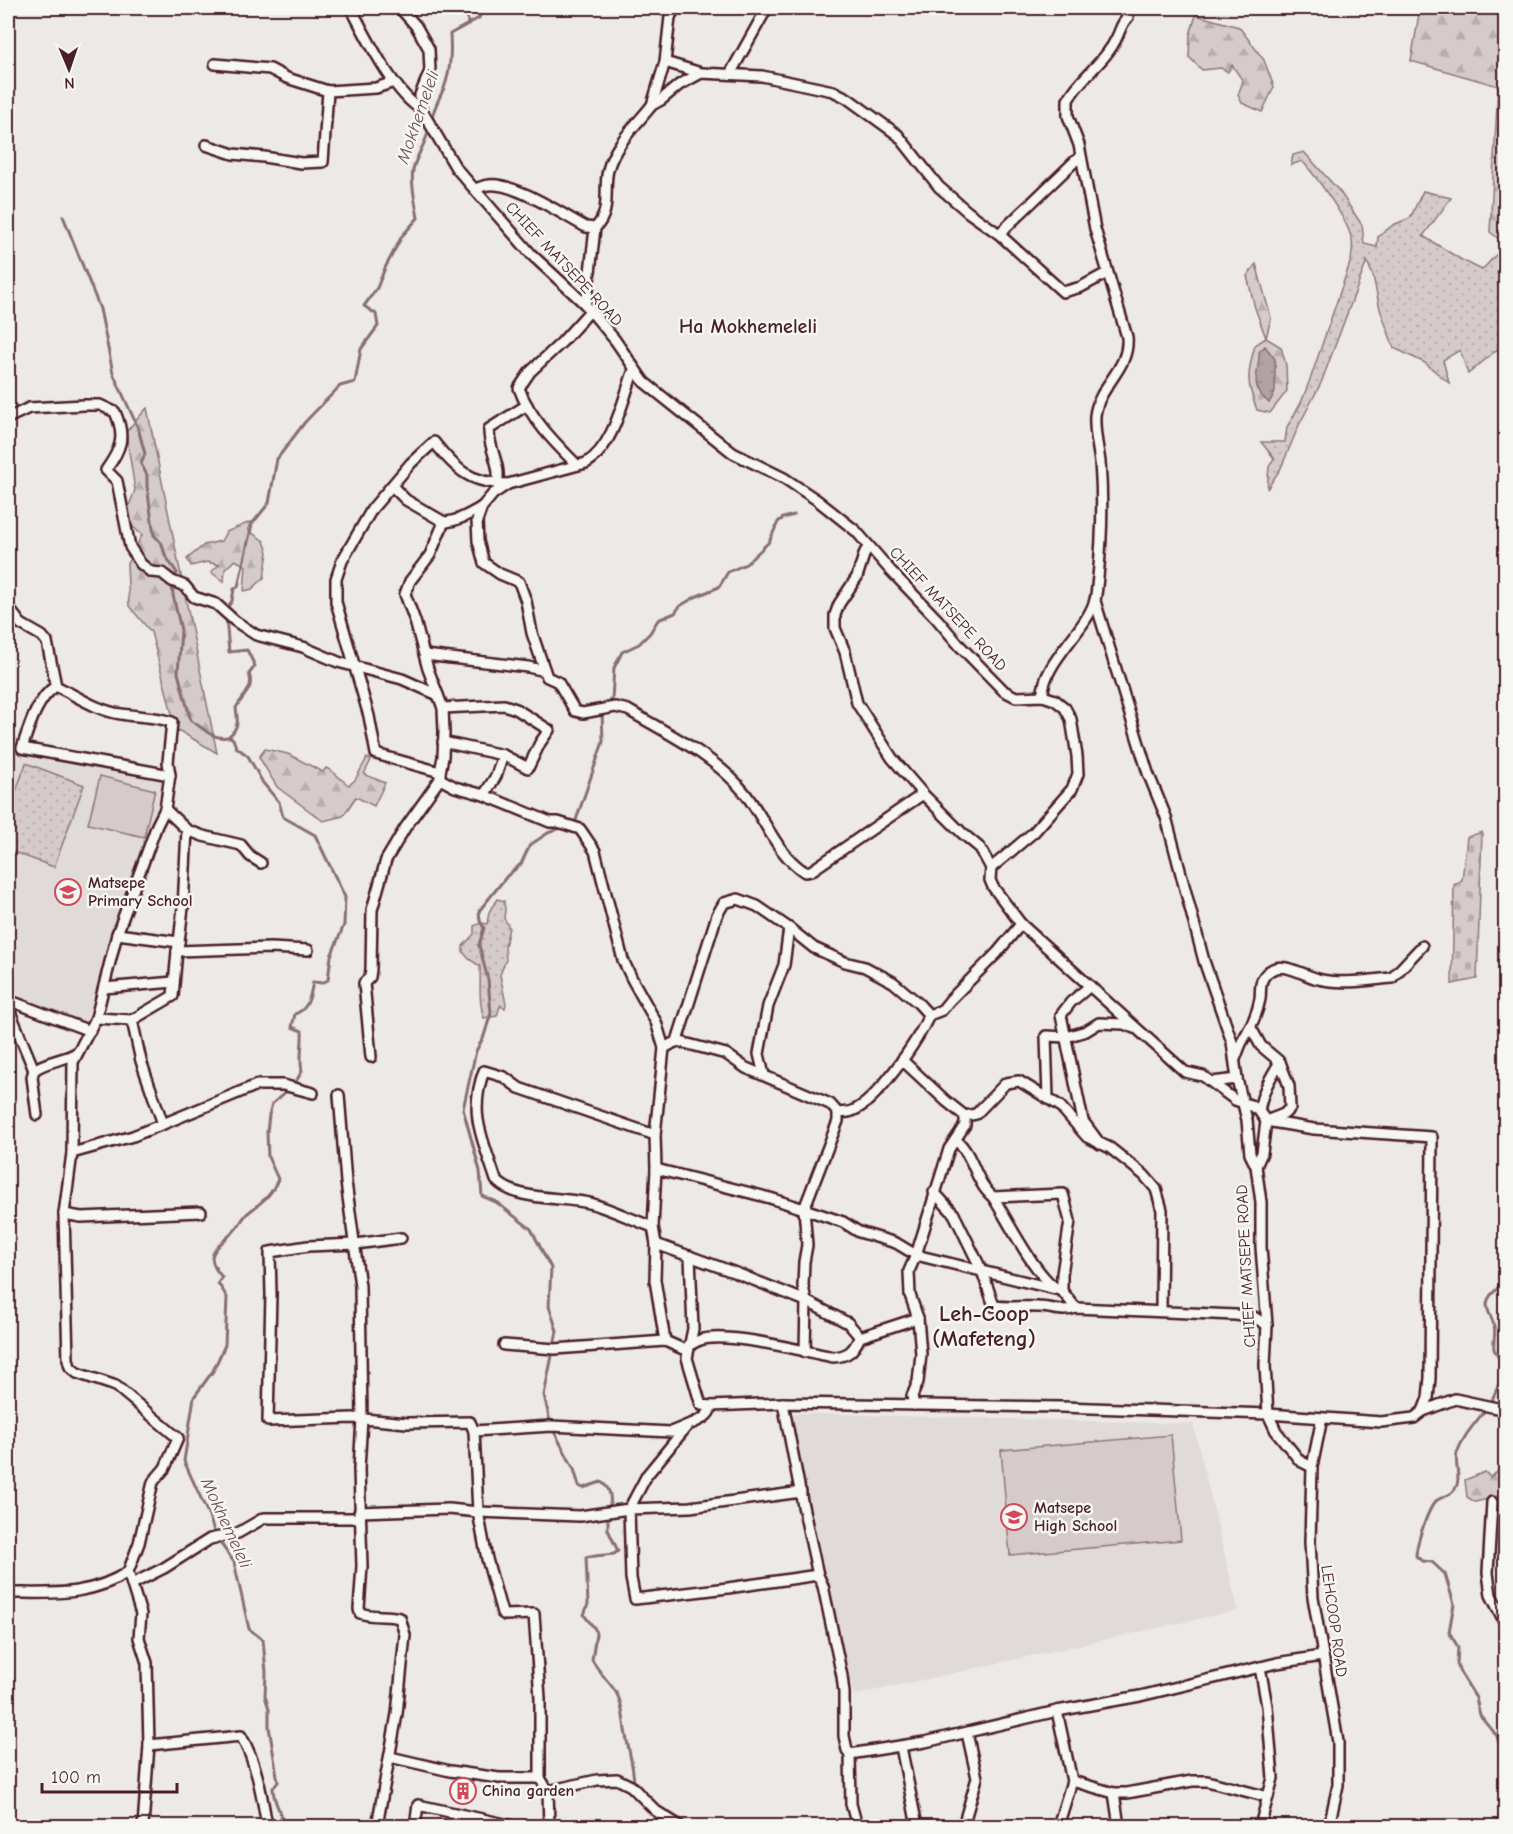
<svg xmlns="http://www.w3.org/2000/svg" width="1513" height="1834" viewBox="0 0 1513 1834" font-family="'Comic Neue',sans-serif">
	<defs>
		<pattern id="grass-dots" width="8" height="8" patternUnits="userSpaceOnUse" patternTransform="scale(1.5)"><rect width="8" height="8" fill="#d4cbca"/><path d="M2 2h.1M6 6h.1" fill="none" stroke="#b8aeae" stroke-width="1.8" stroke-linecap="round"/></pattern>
		<pattern id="forest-firs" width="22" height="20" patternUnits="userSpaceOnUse" patternTransform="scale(1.5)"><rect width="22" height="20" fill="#d4cbca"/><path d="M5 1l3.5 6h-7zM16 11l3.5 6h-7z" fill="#b8aeae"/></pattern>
		<pattern id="cemetery-stones" width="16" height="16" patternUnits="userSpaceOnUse" patternTransform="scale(1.5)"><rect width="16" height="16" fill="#d4cbca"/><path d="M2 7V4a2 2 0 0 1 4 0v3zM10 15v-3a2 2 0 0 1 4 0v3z" fill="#b8aeae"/></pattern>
		<pattern id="water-ripples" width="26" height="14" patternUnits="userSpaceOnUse" patternTransform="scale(1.5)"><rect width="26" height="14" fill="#b1a2a3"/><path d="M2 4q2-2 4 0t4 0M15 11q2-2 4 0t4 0" fill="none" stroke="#928385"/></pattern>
	</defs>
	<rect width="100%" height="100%" fill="#ece9e6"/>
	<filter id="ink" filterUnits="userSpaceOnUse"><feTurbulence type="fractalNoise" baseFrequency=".0167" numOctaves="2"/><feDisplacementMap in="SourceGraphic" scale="12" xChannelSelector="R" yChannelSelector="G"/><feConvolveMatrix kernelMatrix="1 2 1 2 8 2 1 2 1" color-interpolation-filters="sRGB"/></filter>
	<g filter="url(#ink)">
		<g fill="#e0dad8">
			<polygon points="8,748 166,779 146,845 110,939 86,1025 8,994"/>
			<polygon points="788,1413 1193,1424 1238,1610 854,1695"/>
		</g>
		<g fill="url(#grass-dots)" stroke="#8f757a" stroke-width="1.5">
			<path d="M1304,152L1340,192L1362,225L1364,244L1377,247L1378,237L1393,225L1410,218L1423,191L1451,198L1423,236L1460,259L1482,270L1505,245V343L1468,374L1460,350L1443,360L1449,383L1425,363L1394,348L1380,309L1373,276L1367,261L1321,383L1299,425L1281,468L1267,489L1269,467L1274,458L1261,442H1285L1287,427L1301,403L1311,377L1351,260C1352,254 1353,246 1352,241C1349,221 1316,176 1302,161L1291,165L1293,155Z"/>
			<polygon points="26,763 84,785 54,867 8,850 8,814"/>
			<path d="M497,899L504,901L505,910L504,918L509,927L505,946L506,960L500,975L506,1004L505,1008L500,1006L497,1016L484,1018C478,1001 481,984 480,966L469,959L463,952V946L474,934V926L481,923L487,924L489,912Z"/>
		</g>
		<g fill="url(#forest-firs)" stroke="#8f757a" stroke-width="1.5">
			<polygon points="1420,8 1505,8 1505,244 1490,232 1498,86 1411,61"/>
			<polygon points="1196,15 1239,27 1264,60 1274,87 1262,112 1242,103 1238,95 1243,81 1232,65 1228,72 1221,68 1202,70 1189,57 1190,35"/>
			<path d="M1256,264L1271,318L1266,338L1281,347L1286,365L1287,391L1270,413L1257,410C1246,382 1247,374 1255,345L1266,338L1255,308L1247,276Z"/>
			<polygon points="147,408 217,753 176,729 151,632 129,606 127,564 142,535 124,519 135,490 126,432"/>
			<polygon points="250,522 248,530 264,541 268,552 264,578 252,589 244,591 246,566 235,560 225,569 224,582 211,572 219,565 207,562 191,566 187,559 204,545 221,541 226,532"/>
			<path d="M265,749L288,754L323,772L326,768C336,772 340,780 349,785L355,780L367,758L371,760L364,774L385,783L374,806L356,797L343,816L323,821L277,787L259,757Z"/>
			<polygon points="1505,1456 1505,1493 1493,1498 1475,1502 1467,1497 1465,1480 1485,1472 1490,1477 1497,1472 1501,1459"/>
		</g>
		<polygon fill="url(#cemetery-stones)" stroke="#8f757a" stroke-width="1.5" points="1482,832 1477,979 1452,984 1454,885 1462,880 1467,837"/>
		<g fill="#d4cbca" stroke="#8f757a" stroke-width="1.5">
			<polygon points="100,776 155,790 144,837 88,824"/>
			<polygon points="1171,1435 1181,1540 1010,1555 1001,1450"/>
		</g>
		<path fill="url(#water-ripples)" stroke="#886e73" stroke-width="1.5" d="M1265,346L1275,359V392L1269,403C1247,384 1260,375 1259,352Z"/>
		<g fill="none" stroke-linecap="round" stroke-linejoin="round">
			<g stroke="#886e73" stroke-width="3">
				<polyline points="463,8 467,12 468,24"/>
				<path d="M431,120C434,108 439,99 444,88C451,70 451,52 450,34L479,18L483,8"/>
				<polyline points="63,216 100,309 113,373 138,428 145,454 141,464 147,475 147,486 154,535 162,544 165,555 177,573 174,579"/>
				<path d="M172,585L173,595L181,630L178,673L191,721C205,728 211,740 228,737"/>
				<path d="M226,609L232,601L234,589L238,587L252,524L269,503L277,459L305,422L340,386L355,382L361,349L378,326L376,314L364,306L377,288L385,268L402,236L418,218C416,204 410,183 413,170C416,155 426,144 429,129"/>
				<path d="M226,616L229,652L247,650L255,666L249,674C255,689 242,696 236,708C238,720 239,728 229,736L233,739L236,747L248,756L263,783L279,802L283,817L315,835L345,897L344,925L331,956L328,980L322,983L313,982C310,996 309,1009 295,1014L292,1027L302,1031C303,1045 299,1057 302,1071L294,1085"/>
				<polyline points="604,705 612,699 614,668 622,652 639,644 650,633 658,620 675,613 680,606 695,597 719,587 728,572 746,564 769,542 778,522 783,518 794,515"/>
				<polyline points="572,824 575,823 603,742 602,711"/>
				<path d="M563,827L548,833L530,845L521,864L507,876L479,911L480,921L484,928L479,945L488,980L491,1013L484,1036L476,1051L463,1109L480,1171L482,1196L496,1202L531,1229L551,1268L549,1306L557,1331L544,1395L551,1426L574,1469L579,1486L583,1488L601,1482C611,1488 612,1498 609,1509"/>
				<path d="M1506,1255C1502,1264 1504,1278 1499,1286C1495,1293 1488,1294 1487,1304C1487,1313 1493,1318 1494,1326C1496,1333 1493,1342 1494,1349C1497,1358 1506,1364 1503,1374C1499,1384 1495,1395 1490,1403C1479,1420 1464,1433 1457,1453C1454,1465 1462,1478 1455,1489C1452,1496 1442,1496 1436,1501C1428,1508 1416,1545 1416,1556L1422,1561L1432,1562L1445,1574L1454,1604L1449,1632L1458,1647L1457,1664L1460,1672L1476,1698L1480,1715L1497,1736L1500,1747V1760L1506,1772"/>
				<path d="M608,1515V1530L618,1551L614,1554L586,1557L588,1604L584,1615L595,1629L596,1634L592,1660C599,1673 610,1682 617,1694C623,1706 623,1717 625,1730C628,1749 634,1766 634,1785"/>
				<path d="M284,1826C282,1812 273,1803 273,1788L278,1782L269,1727V1709L265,1696L266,1672L263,1640L249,1629L234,1562L216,1537L209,1516L184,1461L194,1397L213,1371L225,1345L227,1297L218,1283L222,1277C201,1254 218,1247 233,1232C239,1227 242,1218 248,1213C261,1202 271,1197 278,1179L268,1157L267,1132L269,1115L272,1104L289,1089"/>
			</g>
			<defs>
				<g id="street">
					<path d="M351,8C366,36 394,94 421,109"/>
					<polyline points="396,8 400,8 416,26 429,49 430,71 420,95 421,109 456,168 532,255 584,303 615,340 644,382 733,453 784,478 817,500 856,531 890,570 937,619 959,645 1004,691 1016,697 1043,696 1055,700 1065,708 1071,719 1077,756 1078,774 1072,789 1034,832 991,868 990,880 993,887 1021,924 1185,1072 1203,1076 1235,1100 1250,1105 1259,1111 1266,1121 1284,1114 1290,1108 1289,1086 1280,1062 1261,1046 1251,1028"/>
					<polyline points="665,62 701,73"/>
					<polyline points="215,64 270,69 287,78 328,91 376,88 394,82"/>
					<polyline points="730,74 767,8"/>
					<polyline points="652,105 665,62 670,17 675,8"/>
					<polyline points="206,145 233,154 264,157 301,163 323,162 328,91"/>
					<path d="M475,189C479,188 484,185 489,185C514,182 563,215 586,227L595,228"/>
					<polyline points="999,234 1075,161 1080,158"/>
					<path d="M584,303L587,299L595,228C612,212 603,190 608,170C614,145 637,124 652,105L661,100L679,85L701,73L762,76L833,91L847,98L898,135L939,187L968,212L999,234L1063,292L1081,287L1107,273"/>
					<path d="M634,370C623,398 614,447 586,463L508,484L493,494L482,507L477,521L478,541L484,563L500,574L519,582L526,601L532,633L547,677L558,682L575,711L583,713L615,707L628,710C668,734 714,755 744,792C765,818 776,854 805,872L811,871L923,794L962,833L980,848L991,868"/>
					<path d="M8,418L29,408L84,405H100L115,412C126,437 121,449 106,470L117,481L130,547L141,564L151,572L162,573L172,581L185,586L194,597L216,604L235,621L256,635L303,647L338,662L402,679L438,695"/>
					<path d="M577,465C555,443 529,417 519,388L530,372L562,342L590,311"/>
					<path d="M497,484C502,465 488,449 489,429L527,405"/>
					<path d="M392,486L406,500L444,522C457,522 471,513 482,507"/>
					<polyline points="869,546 865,552 857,577 839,604 835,615 835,628 845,652 857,703 892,758 923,794"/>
					<polyline points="1095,601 1148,773 1166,817 1204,961 1232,1042 1237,1079 1247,1120 1250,1154 1256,1166 1261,1202 1261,1247 1267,1325 1265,1365 1268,1414 1276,1431 1300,1461 1312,1467"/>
					<path d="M8,610L11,611L21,624L42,636L47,642L56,686C77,696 98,711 121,714C138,717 155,716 172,722L168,762L170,775L165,809L157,825L117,934L96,1018L73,1062L72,1153L64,1214L68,1359L70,1367L77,1373L116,1386L178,1438L165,1468L153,1482L139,1543L128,1572L141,1614L139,1638L147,1663L149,1745L143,1826"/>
					<polyline points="425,655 528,667 541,670 544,669"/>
					<path d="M56,686C37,698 29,727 22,748L170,775"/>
					<path d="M1043,696C1041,664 1087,630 1095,600C1097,592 1097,584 1098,577C1102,539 1103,500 1100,462C1098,446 1094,432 1095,416C1098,385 1130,370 1127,337L1095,229L1079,145L1068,116V100C1080,77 1106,62 1117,37C1121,29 1121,24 1128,17L1125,8"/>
					<polyline points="443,708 504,705 516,709 549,730 540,743 528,768 503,755 443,742"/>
					<path d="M440,772L376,754L369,716L336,602V579L342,561L372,509L411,463L434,442C457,471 470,483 508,484"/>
					<polyline points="440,779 455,787 484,795 550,822 558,822 580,829 595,851 623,960 632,979 656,1022 664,1048"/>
					<polyline points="484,795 496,776 503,755"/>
					<polyline points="165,809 187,830 203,836 241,845 250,856 261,863"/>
					<polyline points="117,934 179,942 177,951 271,948 308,950"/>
					<polyline points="179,942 183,907 187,830"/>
					<polyline points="1090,986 1071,1002 1061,1015 1083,1121 1100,1144"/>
					<polyline points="104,988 174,982"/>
					<polyline points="8,1000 90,1031"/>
					<polyline points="8,1007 34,1070"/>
					<polyline points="132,1020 173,996 177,951"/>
					<polyline points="677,1041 717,915 724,903 738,899 757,906 789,928 814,948 845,962 865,967 893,982 918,1003 929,1015"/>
					<polyline points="371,1057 364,983 370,977 371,969 372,910 386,860 405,828 440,779 440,772 443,757 444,732 443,708 428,669 415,621 405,594 410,581 430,555 444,522"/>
					<path d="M1235,1059C1238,1053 1239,1047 1242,1042C1250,1027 1257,1016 1260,999C1261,990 1259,980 1267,973C1281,959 1302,975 1318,979C1342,985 1368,980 1392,978L1422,946"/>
					<polyline points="902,1060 946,1101 965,1116 976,1114 1006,1083 1019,1081 1060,1106 1087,1137 1110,1148 1129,1163 1144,1175 1156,1189 1162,1210 1161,1311"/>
					<polyline points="764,1075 759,1054 768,1006 784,965 789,928"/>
					<polyline points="1212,1082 1237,1079"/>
					<path d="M339,1095L346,1182L360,1286L362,1419L359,1469L362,1566L359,1609L360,1613C373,1618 387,1614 400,1618L405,1635L397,1714L377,1826"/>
					<polyline points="1048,1098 1046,1036 1066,1037 1086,1031 1099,1023 1124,1024 1134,1028"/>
					<path d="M1259,1111C1262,1092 1270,1078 1280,1062"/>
					<path d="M838,1113C842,1112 848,1113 852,1111C876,1103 919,1039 929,1015L942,1010L950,1000L997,953L1021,924"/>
					<path d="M37,1115L32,1077L34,1070C48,1060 64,1061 78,1052"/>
					<polyline points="163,1124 257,1085 283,1085 313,1093"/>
					<path d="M956,1140C974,1155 975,1183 993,1197"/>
					<polyline points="72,1153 133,1136 163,1124 141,1061 132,1020 96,1018"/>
					<polyline points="656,1169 770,1198 804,1209 843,1222 859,1232 896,1243 916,1255 1055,1289"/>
					<path d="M934,1192L954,1214L982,1271L994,1306C1009,1308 1023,1306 1038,1307C1052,1307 1062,1313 1076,1308L1235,1315L1254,1317L1267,1325"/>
					<polyline points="64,1214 81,1217 201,1212"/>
					<path d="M653,1227C633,1220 613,1210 593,1204C565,1196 516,1202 496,1180C483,1139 468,1114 484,1071L504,1077L519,1088L655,1135"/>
					<polyline points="656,1244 736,1273 806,1301 848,1323 860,1337"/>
					<polyline points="690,1256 693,1329 687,1358 701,1405 711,1406"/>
					<path d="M1062,1291C1039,1284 1007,1219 993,1197L1063,1194L1070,1221L1062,1274V1291L1076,1308"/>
					<polyline points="665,1341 655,1280 656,1244 653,1227 656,1169 655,1135 664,1048 677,1041 726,1054 746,1068 830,1104 838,1113 838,1121 804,1209 807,1245 804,1262 803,1286 806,1301 805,1352"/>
					<path d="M504,1345L555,1349L665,1341L683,1349C689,1346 694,1342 700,1340C726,1331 803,1351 833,1357C849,1356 853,1351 860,1337L918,1318"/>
					<polyline points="914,1405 912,1396 918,1382 921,1354 918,1318 910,1295 909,1271 916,1255 949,1149 965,1125 965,1116"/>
					<polyline points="1423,1411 1455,1399 1506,1410"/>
					<polyline points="1322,1418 1312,1467 1310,1542 1313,1597 1338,1742 1338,1785 1329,1826"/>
					<path d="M688,1425C698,1421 710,1417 711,1406L783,1403"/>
					<polyline points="474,1431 478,1512 487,1559 502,1613 505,1615 534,1614 540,1698 540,1778 548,1791 549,1826"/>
					<polyline points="801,1492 690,1507 629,1509 631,1578 635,1599 728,1588 818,1575"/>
					<polyline points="1492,1502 1488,1573 1491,1595 1506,1625"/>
					<polyline points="359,1512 449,1509 478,1512 580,1516 629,1509 647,1475 688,1425 671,1432 551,1426 474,1431 470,1422 407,1423 353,1418 268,1421 271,1294 270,1252 308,1246 356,1244 401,1238"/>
					<polyline points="132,1584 164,1568 210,1539 238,1533 264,1518 360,1518"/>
					<path d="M8,1593C52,1593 89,1597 128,1572"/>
					<polyline points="1057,1711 1072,1781 1058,1826"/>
					<path d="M149,1745L241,1736C257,1763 262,1796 267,1826"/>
					<polyline points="901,1747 917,1826"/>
					<polyline points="850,1754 847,1750 844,1736 844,1693 842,1676 823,1586 818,1575 803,1506 783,1403 1062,1407 1268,1414 1381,1422 1414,1418 1423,1411 1428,1398 1430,1378 1432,1137 1314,1129 1266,1121 1262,1153 1256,1166"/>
					<polyline points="390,1757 450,1771 499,1778 540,1778"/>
					<polyline points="1072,1781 1114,1793 1127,1793 1192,1781 1207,1781 1268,1797"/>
					<polyline points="548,1791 597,1780 617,1779 631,1786 656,1811 680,1826"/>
					<polyline points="1114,1793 1119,1826"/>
					<polyline points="415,1826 418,1805 514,1826"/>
					<polyline points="857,1826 851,1804 850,1754 925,1742 1057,1711 1140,1696 1277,1663 1322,1656"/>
					<polyline points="963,1826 977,1778 967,1733"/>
					<polyline points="1260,1826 1273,1778 1267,1706 1260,1667"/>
				</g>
			</defs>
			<use href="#street" stroke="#4a1f2b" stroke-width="14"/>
			<use href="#street" stroke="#f6f6f2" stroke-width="9"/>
		</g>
	</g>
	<defs>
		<symbol id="school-ring" viewBox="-11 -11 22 22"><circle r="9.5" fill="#f6f6f2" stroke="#d1495b" stroke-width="1.5"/><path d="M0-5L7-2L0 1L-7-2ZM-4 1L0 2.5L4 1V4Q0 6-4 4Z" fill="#d1495b"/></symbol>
		<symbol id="building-ring" viewBox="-11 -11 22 22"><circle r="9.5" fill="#f6f6f2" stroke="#d1495b" stroke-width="1.5"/><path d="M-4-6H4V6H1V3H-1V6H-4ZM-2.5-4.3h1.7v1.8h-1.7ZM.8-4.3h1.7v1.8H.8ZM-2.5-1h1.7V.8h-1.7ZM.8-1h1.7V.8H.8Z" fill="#d1495b"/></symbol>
	</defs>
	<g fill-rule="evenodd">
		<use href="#school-ring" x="53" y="877" width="30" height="30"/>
		<use href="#school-ring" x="999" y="1502" width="30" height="30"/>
		<use href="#building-ring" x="448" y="1776" width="30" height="30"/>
	</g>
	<g text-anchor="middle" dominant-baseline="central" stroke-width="5" stroke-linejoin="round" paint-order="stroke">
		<g font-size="16" fill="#4a1f2b" stroke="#f6f6f2">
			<text transform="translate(564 264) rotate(47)">CHIEF MATSEPE ROAD</text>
			<text transform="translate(948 609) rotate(47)">CHIEF MATSEPE ROAD</text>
			<text transform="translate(1246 1266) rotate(-93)">CHIEF MATSEPE ROAD</text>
			<text transform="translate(1334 1621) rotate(82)">LEHCOOP ROAD</text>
		</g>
		<g font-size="16" font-weight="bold" fill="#4a1f2b" stroke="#f6f6f2" text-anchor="start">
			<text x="88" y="883">Matsepe<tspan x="88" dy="18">Primary School</tspan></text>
			<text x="1034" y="1508">Matsepe<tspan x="1034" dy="18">High School</tspan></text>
			<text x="482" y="1791">China garden</text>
		</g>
		<g font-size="18" font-style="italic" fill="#6e4d55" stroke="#f6f6f2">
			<text transform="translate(418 117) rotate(-71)">Mokhemeleli</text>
			<text transform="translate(226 1523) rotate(65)">Mokhemeleli</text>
		</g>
		<g font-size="20" font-weight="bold" fill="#4a1f2b" stroke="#f6f6f2">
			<text x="748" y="326">Ha Mokhemeleli</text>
		</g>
		<g font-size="22" font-weight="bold" fill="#4a1f2b" stroke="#f6f6f2">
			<text x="984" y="1314">Leh-Coop<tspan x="984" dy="25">(Mafeteng)</tspan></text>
		</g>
	</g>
	<rect width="1513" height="1834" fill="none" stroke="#f6f6f2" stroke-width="30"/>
	<rect x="15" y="15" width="1483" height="1804" fill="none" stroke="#4a1f2b" stroke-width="2" filter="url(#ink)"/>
	<g transform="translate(69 69) rotate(178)" stroke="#f6f6f2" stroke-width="4.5" paint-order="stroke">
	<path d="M0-4.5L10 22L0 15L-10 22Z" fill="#4a1f2b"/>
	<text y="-9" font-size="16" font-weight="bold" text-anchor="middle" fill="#4a1f2b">N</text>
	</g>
	<path d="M42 1783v9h135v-9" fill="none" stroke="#4a1f2b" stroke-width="3"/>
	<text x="51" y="1783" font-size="18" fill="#4a1f2b" stroke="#f6f6f2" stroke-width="4.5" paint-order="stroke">100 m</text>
</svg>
